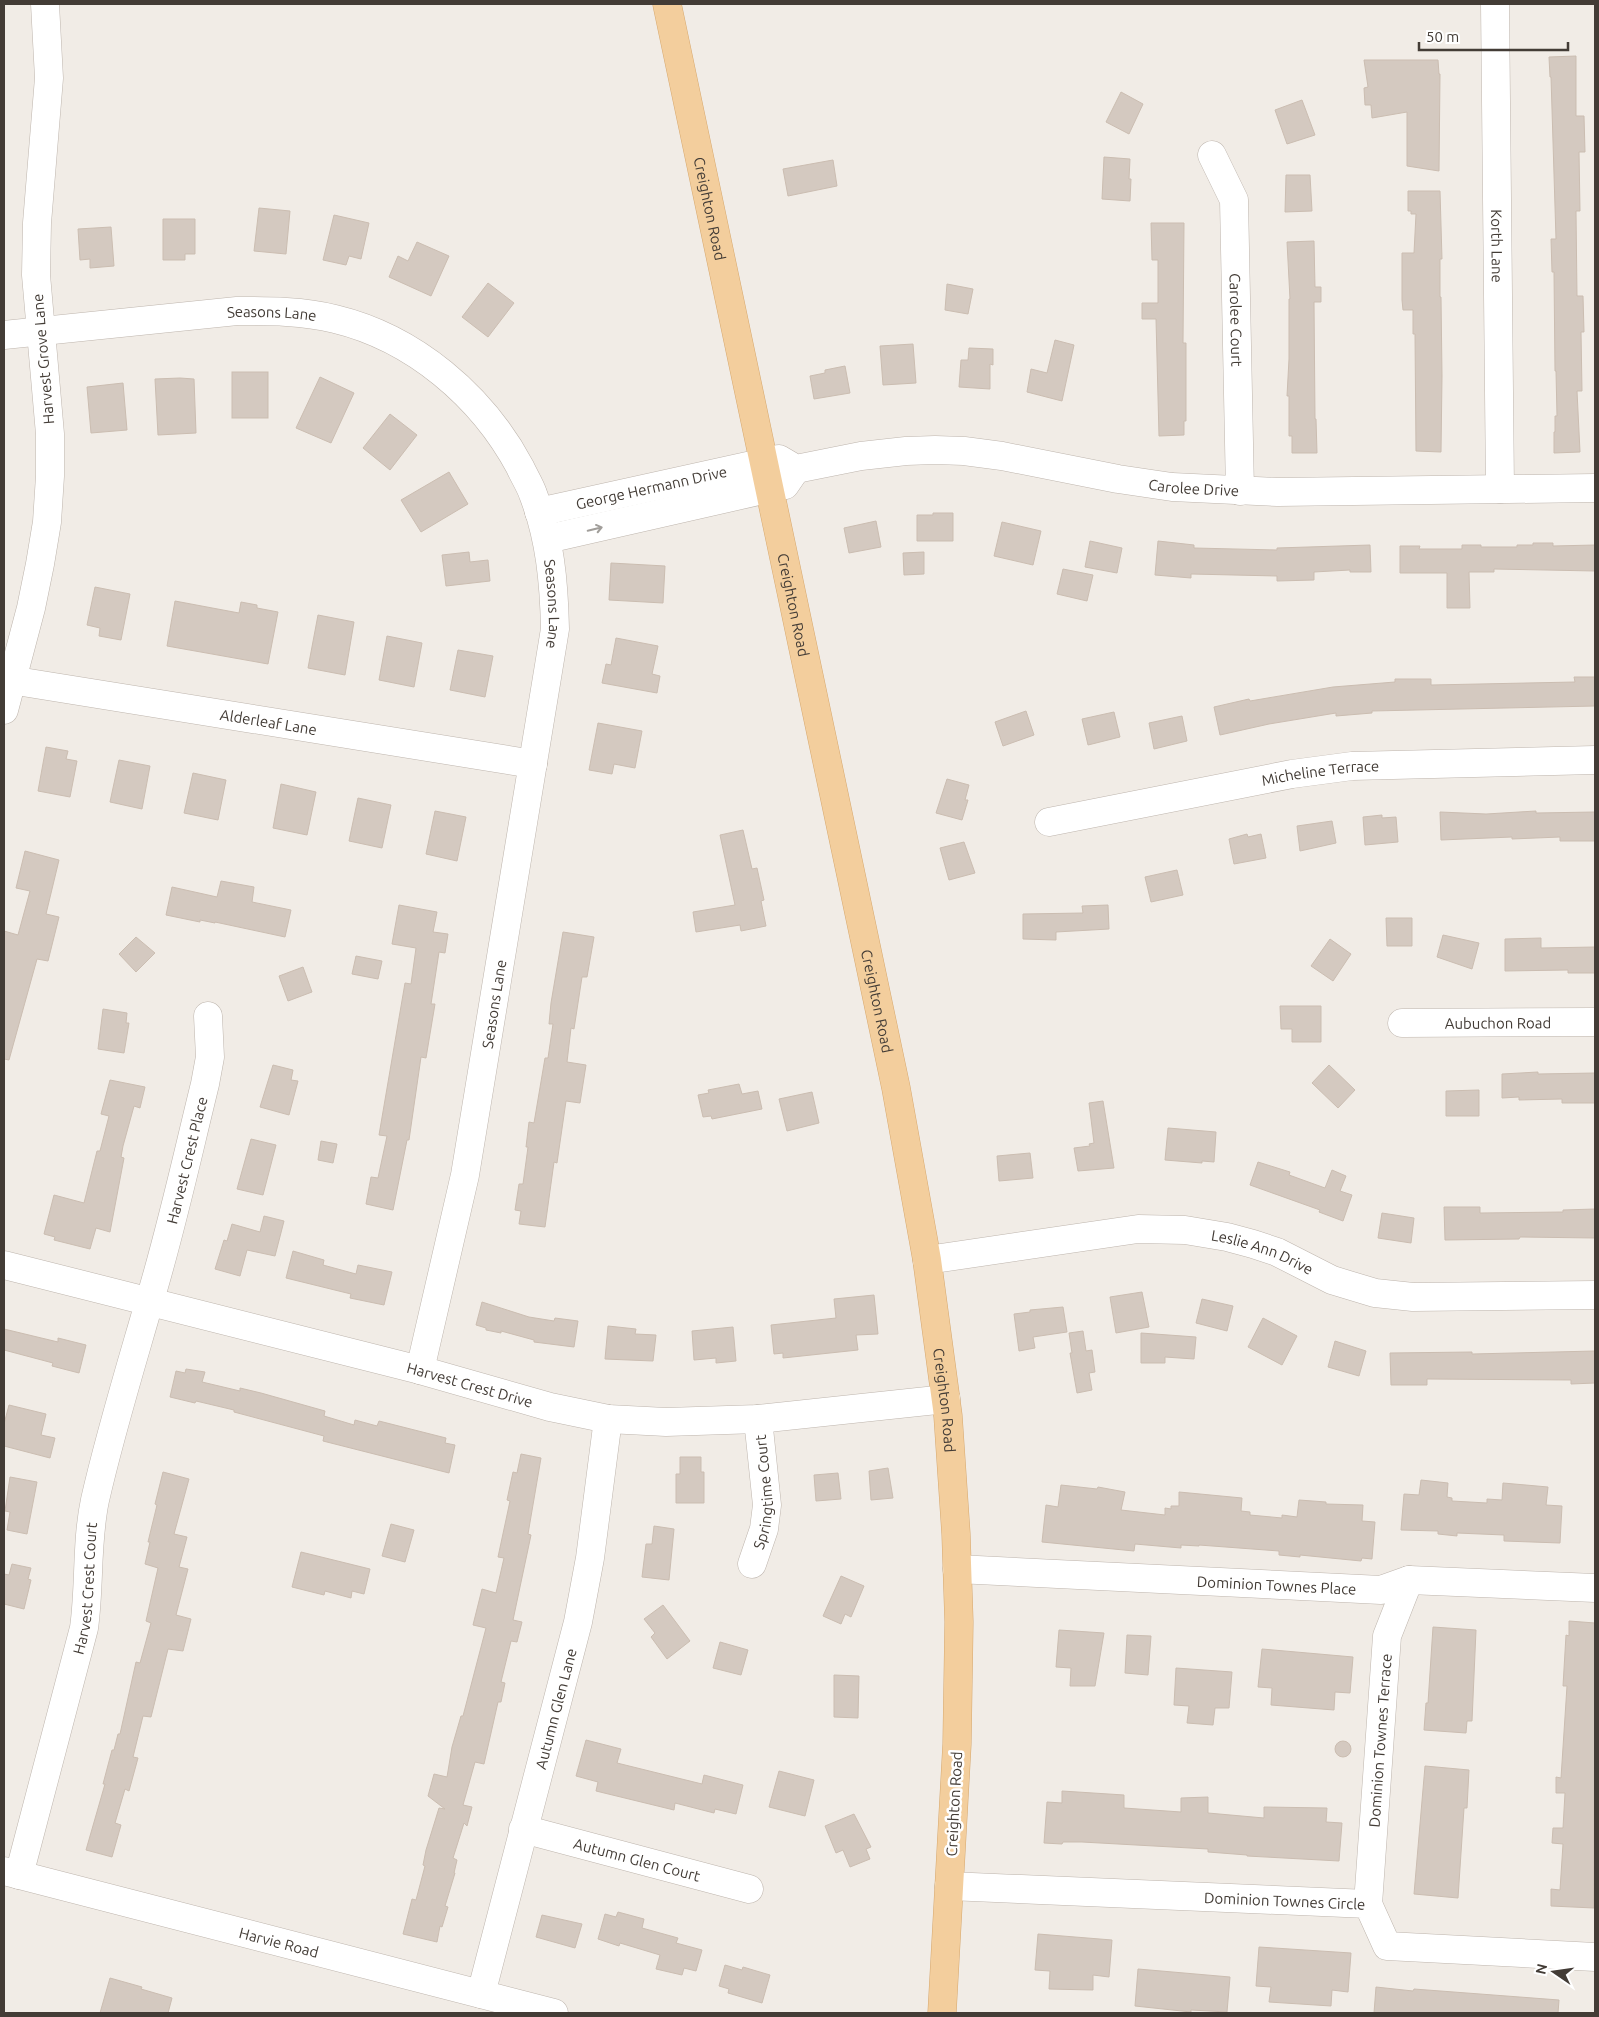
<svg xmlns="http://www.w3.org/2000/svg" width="1599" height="2017" viewBox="0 0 1599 2017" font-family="Ubuntu,sans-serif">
	<rect width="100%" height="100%" fill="#f1ece6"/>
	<g fill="#d4c9c0" stroke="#cbbdb1">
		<polygon points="1576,56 1576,116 1584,116 1585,152 1579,152 1580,211 1576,211 1577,296 1583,296 1584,332 1581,332 1582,391 1577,391 1580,452 1554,453 1554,432 1555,432 1555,416 1557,416 1556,371 1555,371 1554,272 1552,272 1551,239 1556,239 1551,77 1550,77 1549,57"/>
		<polygon points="1364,60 1438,60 1439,74 1440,74 1439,171 1407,166 1407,112 1372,118 1371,105 1365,105 1364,88 1368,87"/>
		<polygon points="1121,92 1143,104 1129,134 1106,122"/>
		<polygon points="1302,100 1315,135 1287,144 1275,110"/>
		<polygon points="1104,157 1130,159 1129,179 1131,179 1130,201 1102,199"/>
		<polygon points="833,160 837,186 788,196 783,169"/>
		<polygon points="1286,175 1310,175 1312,211 1285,212"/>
		<polygon points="1408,191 1440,191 1442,259 1440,259 1440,297 1441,297 1442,376 1441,452 1416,451 1415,334 1413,334 1413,310 1403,310 1402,300 1402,253 1414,253 1416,214 1411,214 1411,211 1408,211"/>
		<polygon points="259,208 290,211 286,254 254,251"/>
		<polygon points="334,215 369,223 361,259 349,256 346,265 323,260"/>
		<polygon points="163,219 195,219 195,254 185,254 185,260 163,260"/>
		<polygon points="1151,223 1184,223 1183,343 1186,343 1186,421 1184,421 1184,435 1159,436 1156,319 1142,319 1142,303 1158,303 1158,260 1152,260"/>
		<polygon points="111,227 114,266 90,268 90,259 80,260 78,229"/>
		<polygon points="1314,241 1315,287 1321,287 1321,302 1314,302 1315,419 1316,419 1317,453 1292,453 1292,436 1289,436 1289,396 1287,396 1289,359 1289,299 1290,299 1287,242"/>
		<polygon points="417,242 449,256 431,296 389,277 398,256 408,261"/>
		<polygon points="488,283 514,303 488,337 462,317"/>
		<polygon points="947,284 973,289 968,314 945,310"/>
		<polygon points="1055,340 1074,345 1062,401 1027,392 1031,369 1047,373"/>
		<polygon points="913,344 916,383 883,385 880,346"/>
		<polygon points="969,348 993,349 993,365 990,364 990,389 959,387 961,360 968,360"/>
		<polygon points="845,366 850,393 814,399 810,376 825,373 825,370"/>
		<rect x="232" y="372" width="36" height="46"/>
		<polygon points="320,377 354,393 331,443 296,428"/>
		<polygon points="180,378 194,379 196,433 158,435 155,379"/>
		<polygon points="123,383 127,430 91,433 87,387"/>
		<polygon points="390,414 417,435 390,470 363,448"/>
		<polygon points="449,472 468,504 421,532 401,500"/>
		<polygon points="933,513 953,513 953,541 917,541 917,515 933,515"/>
		<polygon points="876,521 881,547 849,553 844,528"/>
		<polygon points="1002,522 1041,531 1033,565 994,556"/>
		<polygon points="1090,541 1122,548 1117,573 1085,567"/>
		<polygon points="1158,541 1194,545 1194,548 1277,550 1277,548 1370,545 1371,572 1350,572 1350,570 1314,572 1314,580 1277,581 1277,576 1191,574 1191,578 1155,575"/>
		<polygon points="1533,543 1553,543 1553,546 1595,545 1595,571 1494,569 1494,572 1469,572 1470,608 1447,608 1447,573 1400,573 1400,546 1420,546 1419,549 1462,549 1462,545 1481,545 1481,547 1517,547 1517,545 1533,545"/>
		<polygon points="469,552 470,562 488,560 490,581 446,586 442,555"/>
		<polygon points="924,552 924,574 904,575 903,553"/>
		<polygon points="611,563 665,566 663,603 609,600"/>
		<polygon points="1063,569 1093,575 1087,601 1057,594"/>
		<polygon points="95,587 130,594 121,640 99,636 100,628 87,625"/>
		<polygon points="175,601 239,613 241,602 257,605 257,608 278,612 268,664 167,646"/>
		<polygon points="318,615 354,622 345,675 308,668"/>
		<polygon points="387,636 422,643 414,687 379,680"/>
		<polygon points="616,638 658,646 652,674 660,676 657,693 602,683 606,664 611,665"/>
		<polygon points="458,650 493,656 485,697 450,690"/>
		<polygon points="1574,677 1595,677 1595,706 1372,711 1372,713 1336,716 1336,713 1269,724 1220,735 1214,707 1249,699 1250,701 1333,687 1395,682 1395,679 1431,679 1431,685 1575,682"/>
		<polygon points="1026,711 1034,735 1003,746 995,722"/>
		<polygon points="1114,712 1120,737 1088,745 1082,719"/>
		<polygon points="1182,716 1187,741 1154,749 1149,723"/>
		<polygon points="598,723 642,731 635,768 614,764 612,774 589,770"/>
		<polygon points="46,747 68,751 66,759 77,761 70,797 38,791"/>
		<polygon points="119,760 150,766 142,809 110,802"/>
		<polygon points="193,773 226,780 218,820 184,813"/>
		<polygon points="947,779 969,785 965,800 968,800 962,820 936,813"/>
		<polygon points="281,784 316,792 307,835 273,828"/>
		<polygon points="358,798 391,805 382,848 349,841"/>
		<polygon points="435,811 466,817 457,861 426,854"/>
		<polygon points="1536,811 1536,813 1595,812 1595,841 1560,841 1560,837 1512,839 1512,837 1441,840 1440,812 1486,814"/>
		<polygon points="1382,815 1382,818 1396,817 1398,842 1365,845 1363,817"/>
		<polygon points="1332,821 1336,843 1300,851 1297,826"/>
		<polygon points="743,830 752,869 757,868 764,900 761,901 766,926 741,931 740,925 696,932 693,912 735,905 720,835"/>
		<polygon points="1247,834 1248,837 1261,834 1266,858 1234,864 1229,839"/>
		<polygon points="964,842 975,873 949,880 940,848"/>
		<polygon points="25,851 59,860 46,914 59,917 48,961 37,959 9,1060 4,1059 4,931 18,935 30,891 16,888"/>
		<polygon points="1177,870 1183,895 1151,902 1145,877"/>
		<polygon points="221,881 254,887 252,902 291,910 285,937 215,922 215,923 200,920 200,922 166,915 172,887 217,897"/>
		<polygon points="399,905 437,912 433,932 448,934 445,953 439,952 431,1004 435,1004 426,1058 421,1057 409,1140 407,1140 393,1210 366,1204 371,1177 378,1178 387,1136 379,1135 405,983 411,984 416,948 392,944"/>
		<polygon points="1108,905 1109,929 1056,932 1056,940 1023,939 1023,914 1083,913 1082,906"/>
		<polygon points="1386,918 1412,918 1412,946 1387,946"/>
		<polygon points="563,932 594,937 587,977 582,977 574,1029 571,1028 567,1062 586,1065 580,1103 566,1101 557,1163 554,1162 545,1227 519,1224 521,1211 515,1210 519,1184 523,1184 528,1147 526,1147 529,1122 534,1123 545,1058 548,1058 553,1024 549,1024 551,1003"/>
		<polygon points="1443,935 1479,943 1472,969 1437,957"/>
		<polygon points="136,937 155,953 136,972 119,954"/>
		<polygon points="1541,938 1541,948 1595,947 1595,973 1568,973 1568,970 1505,971 1505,939"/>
		<polygon points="1330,939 1351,954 1333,981 1311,966"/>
		<polygon points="356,956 382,961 378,979 352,974"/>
		<polygon points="303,967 312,992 288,1001 279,976"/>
		<polygon points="1280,1006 1321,1006 1321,1042 1292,1042 1292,1029 1281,1029"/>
		<polygon points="103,1009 127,1013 126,1023 129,1023 124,1053 98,1049"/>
		<polygon points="273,1065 293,1070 291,1080 298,1081 289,1115 260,1107"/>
		<polygon points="1329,1065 1355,1090 1338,1108 1312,1083"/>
		<polygon points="1538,1072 1538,1074 1595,1073 1595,1103 1562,1103 1562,1099 1519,1100 1519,1097 1502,1098 1502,1074"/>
		<polygon points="110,1080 145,1087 140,1108 134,1106 123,1146 121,1157 124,1158 110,1232 96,1228 90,1249 54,1240 55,1237 44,1234 54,1195 84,1203 97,1151 100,1151 109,1116 101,1114"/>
		<polygon points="739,1084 742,1094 758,1091 762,1109 712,1119 711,1116 703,1117 698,1095 709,1093 708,1090"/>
		<polygon points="1479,1090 1479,1116 1446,1116 1446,1091"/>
		<polygon points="812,1092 819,1123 787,1131 779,1099"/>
		<polygon points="1103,1101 1114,1168 1078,1171 1074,1148 1090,1146 1089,1144 1094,1143 1089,1103"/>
		<polygon points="1168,1128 1216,1132 1214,1162 1202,1161 1202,1163 1165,1160"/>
		<polygon points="251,1139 276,1145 263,1195 237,1189"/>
		<polygon points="321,1141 337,1144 333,1163 318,1160"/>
		<polygon points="1030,1153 1033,1178 999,1181 997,1156"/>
		<polygon points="1258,1162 1290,1172 1289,1175 1325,1188 1332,1170 1346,1176 1340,1191 1352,1195 1343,1221 1319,1212 1320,1210 1250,1185"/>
		<polygon points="1444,1207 1480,1207 1480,1213 1563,1212 1563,1210 1595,1209 1595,1238 1520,1237 1519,1239 1445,1240"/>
		<polygon points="1382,1213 1414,1218 1411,1243 1378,1238"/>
		<polygon points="264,1216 284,1221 275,1256 247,1250 240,1276 215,1269 224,1240 227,1241 232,1224 260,1232"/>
		<polygon points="293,1251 324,1260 323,1265 356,1274 358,1265 392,1272 384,1305 350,1298 351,1294 286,1278"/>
		<polygon points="1142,1292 1149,1327 1116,1333 1110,1297"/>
		<polygon points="874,1295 878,1334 856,1335 858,1350 783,1358 783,1353 774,1354 771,1325 836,1318 834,1299"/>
		<polygon points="1202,1299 1233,1306 1227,1331 1196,1323"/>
		<polygon points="482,1302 529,1317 554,1321 555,1318 578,1321 574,1347 534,1342 534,1340 501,1331 501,1333 486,1330 486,1328 476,1325"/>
		<polygon points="1063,1307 1067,1332 1033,1337 1035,1348 1019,1351 1014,1314 1030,1312 1030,1310"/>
		<polygon points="1263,1318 1297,1336 1282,1365 1248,1347"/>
		<polygon points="608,1326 636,1329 635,1334 656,1335 653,1361 605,1359"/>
		<polygon points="733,1327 736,1361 716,1363 716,1358 694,1360 692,1331"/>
		<polygon points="4,1329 58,1342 58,1338 86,1345 79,1373 52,1366 53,1363 4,1350"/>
		<polygon points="1083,1331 1086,1351 1092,1350 1095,1372 1089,1373 1092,1390 1077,1393 1070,1353 1072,1353 1069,1333"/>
		<polygon points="1141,1333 1196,1337 1194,1359 1165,1357 1165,1363 1141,1363"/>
		<polygon points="1335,1341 1366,1351 1359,1376 1328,1367"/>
		<polygon points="1595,1351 1595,1383 1571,1384 1571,1380 1427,1379 1427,1385 1391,1385 1390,1353 1472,1352 1472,1354"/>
		<polygon points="186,1369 205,1372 202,1382 240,1391 240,1388 261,1393 325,1411 324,1416 354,1425 355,1420 377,1426 379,1421 446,1438 445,1443 455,1445 449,1473 323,1441 324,1436 234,1412 234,1410 196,1401 195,1403 170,1397 176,1371 185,1373"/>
		<polygon points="9,1405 46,1414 41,1435 55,1438 50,1458 4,1446 4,1424"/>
		<polygon points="521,1454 541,1458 528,1534 531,1535 513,1620 522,1622 517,1642 511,1641 501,1682 505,1683 501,1702 498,1702 484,1764 475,1762 463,1805 472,1807 467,1826 464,1823 453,1858 457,1860 454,1873 455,1873 445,1906 448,1907 442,1927 440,1926 437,1942 403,1934 412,1899 416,1900 425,1866 423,1865 426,1850 439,1808 445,1809 428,1796 434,1774 447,1777 452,1747 461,1716 463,1716 486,1628 473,1625 482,1589 496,1593 504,1558 498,1557 510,1501 507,1500 513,1472 517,1473"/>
		<polygon points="680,1457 701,1457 701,1472 704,1472 704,1503 676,1503 676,1474 680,1474"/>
		<polygon points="888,1468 893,1498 871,1500 869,1471"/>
		<polygon points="163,1472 189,1479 174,1534 187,1537 179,1567 188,1569 176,1615 191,1619 183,1651 168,1649 151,1717 143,1716 133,1757 138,1758 129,1791 125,1789 115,1823 121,1825 112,1857 86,1850 105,1784 103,1784 112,1750 114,1750 118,1734 120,1734 136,1662 140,1663 151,1623 146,1621 158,1568 145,1564 150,1542 148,1542 157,1505 155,1504"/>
		<polygon points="838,1473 841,1499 816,1501 814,1475"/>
		<polygon points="10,1477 37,1482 27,1534 7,1530 10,1512 5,1511"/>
		<polygon points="1421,1480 1448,1483 1447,1497 1452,1498 1452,1501 1487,1503 1487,1499 1502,1500 1503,1483 1548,1487 1546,1505 1562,1506 1560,1543 1504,1541 1504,1535 1457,1533 1457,1536 1438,1534 1438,1531 1401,1530 1404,1494 1419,1495"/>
		<polygon points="1061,1485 1097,1489 1098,1487 1125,1492 1121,1510 1165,1515 1165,1508 1171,1509 1171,1506 1179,1506 1179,1492 1242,1498 1241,1511 1250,1512 1250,1515 1282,1518 1282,1515 1297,1517 1299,1500 1326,1502 1326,1504 1363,1505 1362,1521 1375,1522 1372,1559 1362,1558 1361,1561 1300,1555 1300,1557 1279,1555 1279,1551 1199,1545 1199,1546 1181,1545 1181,1548 1135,1544 1134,1551 1042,1542 1046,1505 1058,1507"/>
		<polygon points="391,1524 414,1530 405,1562 382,1556"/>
		<polygon points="654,1526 674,1529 669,1580 642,1577 646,1544 652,1544"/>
		<polygon points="301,1552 370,1569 364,1594 352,1591 351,1598 325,1591 324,1595 292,1587"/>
		<polygon points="12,1564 31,1568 28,1579 31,1580 24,1609 4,1604 4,1574 9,1575"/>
		<polygon points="841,1576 864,1586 851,1617 845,1614 841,1624 823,1616"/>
		<polygon points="663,1605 690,1641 667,1659 651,1637 655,1633 644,1619"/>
		<polygon points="1569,1621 1595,1623 1594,1908 1551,1906 1551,1889 1560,1890 1563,1844 1552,1843 1553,1828 1563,1828 1565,1793 1556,1793 1556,1777 1561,1778 1567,1686 1563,1686 1566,1635 1569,1636"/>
		<polygon points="1433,1627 1476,1630 1472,1721 1467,1721 1466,1733 1424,1730 1426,1703 1428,1703"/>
		<polygon points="1059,1630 1104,1633 1095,1686 1070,1686 1071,1668 1056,1667"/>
		<polygon points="1127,1635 1151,1636 1148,1675 1125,1673"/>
		<polygon points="720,1642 748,1650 741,1675 713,1668"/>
		<polygon points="1262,1649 1353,1657 1350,1693 1335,1692 1334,1710 1271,1705 1272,1688 1258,1687"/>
		<polygon points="1176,1668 1232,1672 1229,1708 1215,1708 1213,1725 1187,1723 1189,1706 1174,1705"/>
		<polygon points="834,1675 859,1676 858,1718 834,1717"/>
		<polygon points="586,1740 621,1749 617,1763 702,1784 704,1775 743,1785 736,1814 715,1809 714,1813 675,1803 674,1810 596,1791 598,1782 576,1776"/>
		<circle cx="1343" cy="1749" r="8"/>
		<polygon points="1425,1766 1469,1770 1467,1808 1464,1808 1458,1898 1414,1894"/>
		<polygon points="779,1771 814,1780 805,1816 769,1807"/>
		<polygon points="1062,1791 1124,1795 1124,1808 1181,1812 1181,1798 1208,1797 1208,1813 1264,1818 1264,1807 1327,1808 1326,1822 1342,1823 1339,1861 1247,1856 1247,1855 1208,1852 1208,1849 1082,1842 1063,1842 1062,1844 1044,1843 1047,1802 1062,1803"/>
		<polygon points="854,1814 871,1847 866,1849 870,1859 850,1867 843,1850 836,1853 825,1826"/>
		<polygon points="618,1912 644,1919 642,1928 678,1938 676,1943 702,1950 696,1971 684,1968 682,1975 656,1969 660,1955 620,1943 619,1946 598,1939 605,1914 616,1917"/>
		<polygon points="542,1915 582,1924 575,1948 536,1937"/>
		<polygon points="1038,1934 1112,1940 1109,1977 1093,1975 1093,1990 1049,1989 1050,1971 1035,1970"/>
		<polygon points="1259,1947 1351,1953 1348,1992 1332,1990 1331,2006 1269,2002 1271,1987 1256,1986"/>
		<polygon points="725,1965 742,1970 743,1967 770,1975 762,2003 728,1993 729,1989 719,1986"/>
		<polygon points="1138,1969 1230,1977 1227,2012 1191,2010 1191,2012 1135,2006"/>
		<polygon points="110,1978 142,1987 141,1989 172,1998 168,2013 100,2013"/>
		<polygon points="1376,1987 1413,1991 1414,1989 1559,2000 1558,2013 1374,2013"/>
	</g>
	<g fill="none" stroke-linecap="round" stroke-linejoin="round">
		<defs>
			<g id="minor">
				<path id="s1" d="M1495,4L1500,489"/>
				<path id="s2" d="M1212,155L1234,200L1240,491"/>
				<path id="s3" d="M4,335L237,311C270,311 303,311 335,319C414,338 482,396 520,467C524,476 530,485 533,494C550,538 554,582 555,629L465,1175L420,1370"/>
				<path id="s4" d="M539,512L779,459L796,469L861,456L906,451L935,450L964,451L1002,456L1118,479L1172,487L1278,492L1595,488"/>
				<polyline points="547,539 785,485 796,469"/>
				<path id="s5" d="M4,679L533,764"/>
				<polyline points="4,710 31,608 40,564 47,522 50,476 50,434 36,275 37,223 49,78 45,4"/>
				<path id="s6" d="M1049,822L1292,774L1352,766L1595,760"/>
				<path id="s7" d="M1402,1023L1595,1022"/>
				<path id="s8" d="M927,1260L1138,1229L1185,1230L1227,1237L1253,1244L1277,1252L1332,1280L1375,1293L1413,1297L1595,1295"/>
				<path id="s9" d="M4,1265L420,1370L550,1407L608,1419L666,1422L758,1419L946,1399"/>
				<path id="s10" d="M752,1564L764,1529L767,1505L758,1419"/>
				<path id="s11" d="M957,1569L1381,1590L1409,1580L1595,1588"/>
				<path id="s12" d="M523,1829L749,1889"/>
				<path id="s13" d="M4,1871L554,2013"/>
				<path id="s14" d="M19,1875L84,1628C90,1585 86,1542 95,1500C110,1434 130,1369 149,1303C171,1231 187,1157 205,1084L210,1057L208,1016"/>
				<path id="s15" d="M949,1886L1368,1904L1387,1946L1595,1957"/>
				<path id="s16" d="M1368,1904L1387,1636L1409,1580"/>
				<path id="s17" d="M481,1994L578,1622L590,1558L608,1419"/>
			</g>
			<g id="major">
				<path id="s18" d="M667,4L896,1088L927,1260L948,1416L956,1534L959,1622L957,1744L942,2013"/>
			</g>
		</defs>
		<use href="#minor" stroke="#beb5ad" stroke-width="29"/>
		<use href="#major" stroke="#d6a86f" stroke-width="29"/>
		<use href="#minor" stroke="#fff" stroke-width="28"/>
		<use href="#major" stroke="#f3ce9d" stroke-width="28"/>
	</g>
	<defs><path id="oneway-shaft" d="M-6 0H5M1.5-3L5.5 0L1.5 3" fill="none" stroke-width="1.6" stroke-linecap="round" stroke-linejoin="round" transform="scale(1.25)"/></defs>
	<use stroke="#a19e9a" href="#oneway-shaft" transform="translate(595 529) rotate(-13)"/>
	<g text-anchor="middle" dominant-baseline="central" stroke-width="5" stroke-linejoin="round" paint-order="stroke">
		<g font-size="15" fill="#433c36" stroke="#fff">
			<text stroke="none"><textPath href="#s18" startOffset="209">Creighton Road</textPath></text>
			<text stroke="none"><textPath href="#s1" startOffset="242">Korth Lane</textPath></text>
			<text stroke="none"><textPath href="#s3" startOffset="269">Seasons Lane</textPath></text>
			<text stroke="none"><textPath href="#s2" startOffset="170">Carolee Court</textPath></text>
			<text transform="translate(43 359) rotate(-95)">Harvest Grove Lane</text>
			<text stroke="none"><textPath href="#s4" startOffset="668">Carolee Drive</textPath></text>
			<text stroke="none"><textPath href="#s4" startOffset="115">George Hermann Drive</textPath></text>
			<text stroke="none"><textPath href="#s3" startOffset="719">Seasons Lane</textPath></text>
			<text stroke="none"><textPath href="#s18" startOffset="614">Creighton Road</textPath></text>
			<text stroke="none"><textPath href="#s5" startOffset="268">Alderleaf Lane</textPath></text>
			<text stroke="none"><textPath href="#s6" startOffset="276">Micheline Terrace</textPath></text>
			<text stroke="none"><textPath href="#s18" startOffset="1019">Creighton Road</textPath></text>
			<text transform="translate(494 1004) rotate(-81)">Seasons Lane</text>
			<text stroke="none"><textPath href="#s7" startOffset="96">Aubuchon Road</textPath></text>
			<text stroke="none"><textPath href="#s14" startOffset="736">Harvest Crest Place</textPath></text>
			<text stroke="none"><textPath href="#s8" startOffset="341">Leslie Ann Drive</textPath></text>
			<text stroke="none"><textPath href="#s9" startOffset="481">Harvest Crest Drive</textPath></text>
			<text stroke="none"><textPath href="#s18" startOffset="1424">Creighton Road</textPath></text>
			<text stroke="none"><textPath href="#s10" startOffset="74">Springtime Court</textPath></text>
			<text stroke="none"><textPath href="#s11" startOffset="320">Dominion Townes Place</textPath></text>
			<text stroke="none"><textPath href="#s14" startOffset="295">Harvest Crest Court</textPath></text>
			<text stroke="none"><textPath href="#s17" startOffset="295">Autumn Glen Lane</textPath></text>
			<text stroke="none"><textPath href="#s16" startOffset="164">Dominion Townes Terrace</textPath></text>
			<text transform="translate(954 1804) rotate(-87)">Creighton Road</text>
			<text stroke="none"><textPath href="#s12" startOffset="118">Autumn Glen Court</textPath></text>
			<text stroke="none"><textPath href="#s15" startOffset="336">Dominion Townes Circle</textPath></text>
			<text stroke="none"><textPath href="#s13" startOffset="284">Harvie Road</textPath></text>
		</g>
	</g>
	<rect width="1599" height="2017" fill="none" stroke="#433c36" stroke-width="10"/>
	<g transform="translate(1554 1972) rotate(283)" stroke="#ffffff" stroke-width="4" paint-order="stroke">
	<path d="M0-4L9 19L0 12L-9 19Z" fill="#433c36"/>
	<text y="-8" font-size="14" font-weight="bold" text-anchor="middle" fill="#433c36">N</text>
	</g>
	<path d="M1419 42v8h149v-8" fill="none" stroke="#433c36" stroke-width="2.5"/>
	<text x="1426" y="42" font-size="15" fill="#433c36" stroke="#ffffff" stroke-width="4" paint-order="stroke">50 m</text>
</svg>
